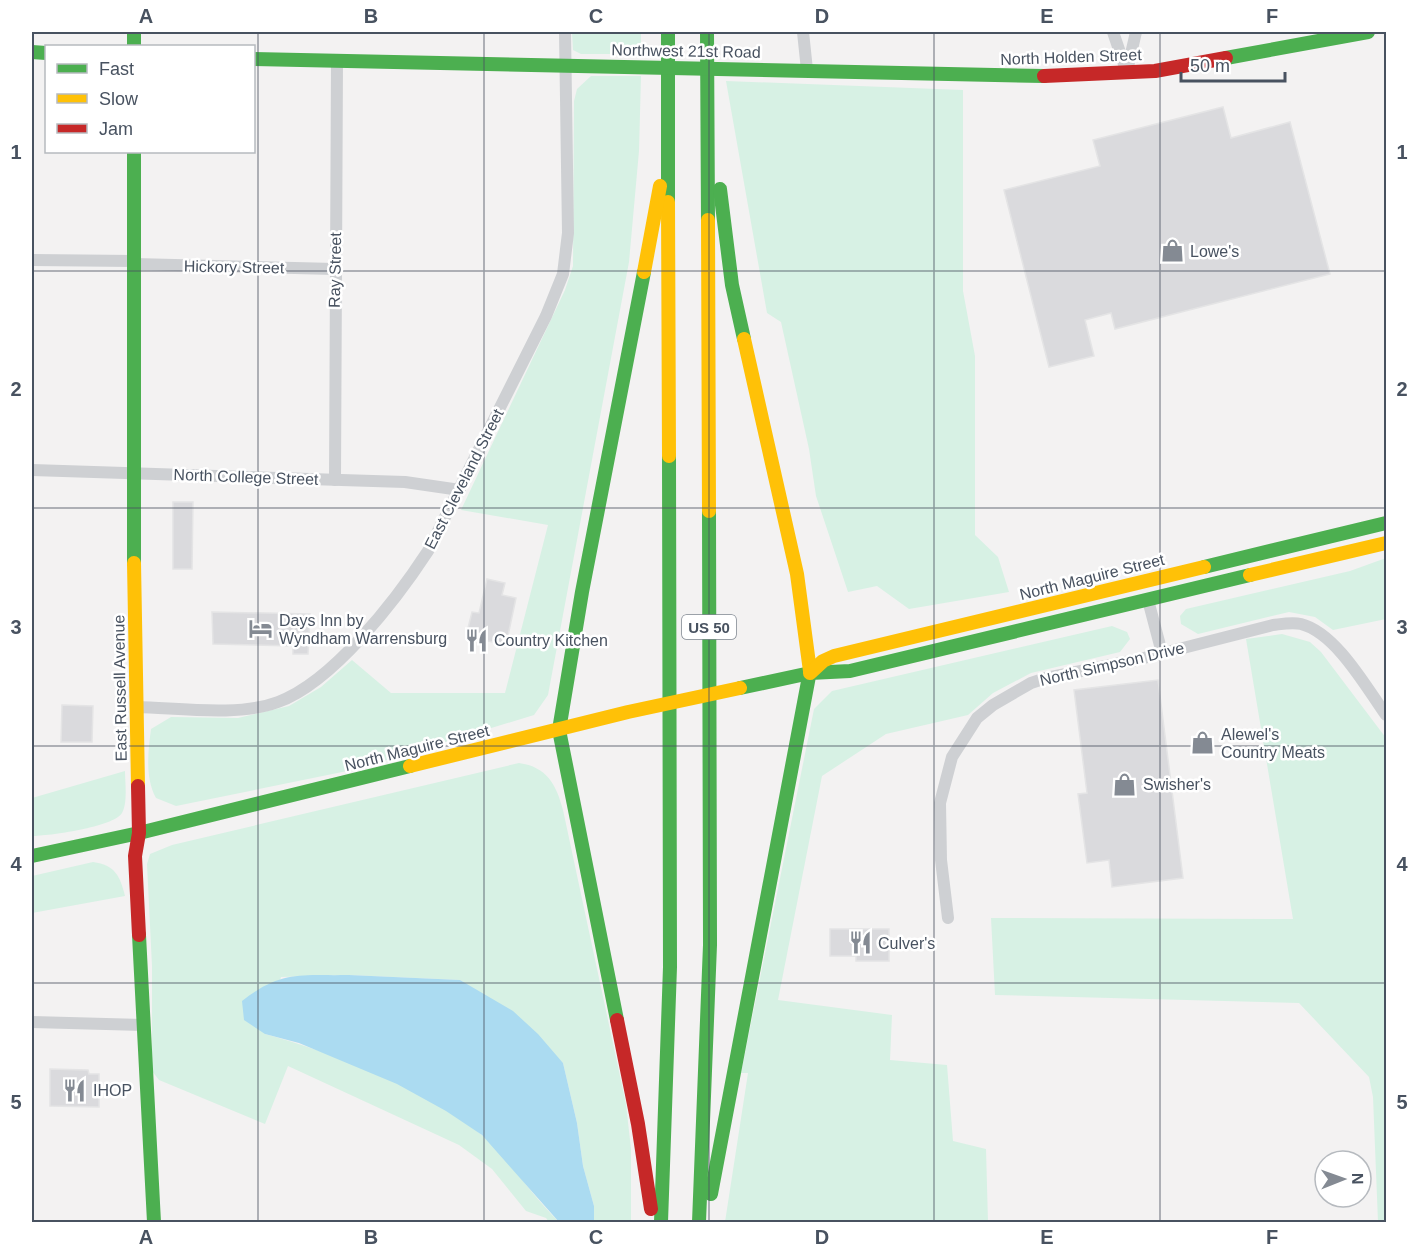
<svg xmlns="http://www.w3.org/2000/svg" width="1418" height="1254" viewBox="0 0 1418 1254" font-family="Helvetica,sans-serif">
	<rect width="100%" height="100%" fill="#f3f2f2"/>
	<g fill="#d7f1e4">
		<polygon points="572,32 641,32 641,54 581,54 573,50"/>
		<path d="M591,76H641L639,151L629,262L548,695L534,715L357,769L176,806L156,798C145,778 148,752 151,729L171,717L238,718L289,706L321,687L352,660L391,693H505L548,525L461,510L565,290L573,266L574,101L577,89Z"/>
		<polygon points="726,81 963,90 963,291 975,356 975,535 998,557 1009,592 909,609 877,586 848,592 816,496 809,449 781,322 767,313"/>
		<polygon points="1386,558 1386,619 1333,630 1315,617 1289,612 1198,634 1181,624 1180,616 1186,609 1350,571"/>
		<polygon points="1112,626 1127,632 1130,639 1120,652 1031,673 993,693 968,715 886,734 822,776 778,1000 892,1015 890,1060 947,1065 953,1141 986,1149 988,1222 725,1222 748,1073 741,1073 814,709 832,691"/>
		<polygon points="1282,634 1310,642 1321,652 1386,738 1386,1222 1378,1222 1373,1097 1369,1077 1299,1003 995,995 991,918 1293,919 1246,639"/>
		<path d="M519,763C547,767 556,784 563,810L626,1104L631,1149V1222H594V1206L583,1166L577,1123L563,1063L483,995L460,980L349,975L281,977L265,1034C329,1051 435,1092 484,1137C512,1163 532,1196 559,1222H549L546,1218L526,1211L492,1169L459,1145L288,1066L265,1124L159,1080L152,1071V966L147,864L150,854L172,845Z"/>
		<path d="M125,771C125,782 128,803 122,813C114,827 48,836 32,836V798Z"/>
		<path d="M93,862C115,865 120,876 125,896L32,913V876Z"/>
	</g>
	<path fill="#abdbf1" d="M349,975L460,980L513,1011L538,1034L563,1063L577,1123L583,1166L594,1206V1222H559L482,1135L446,1111L397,1084L299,1043L265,1034L244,1020L242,1001C282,970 300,976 349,975Z"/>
	<g fill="#dadadd" stroke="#e4e4e5" stroke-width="1.5">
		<polygon points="1223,107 1231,138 1290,122 1330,274 1115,329 1111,313 1085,320 1094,356 1049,367 1004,190 1100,166 1093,140"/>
		<polygon points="173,502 193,502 192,569 173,569"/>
		<polygon points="487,579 505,583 502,595 516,598 506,645 466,636 472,612 479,613"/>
		<polygon points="212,612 310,614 308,654 293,654 293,646 213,644"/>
		<polygon points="1158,680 1183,878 1112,887 1109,860 1087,863 1078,794 1087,793 1074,690"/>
		<polygon points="62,705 93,706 92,742 61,742"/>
		<polygon points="830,929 889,929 889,961 856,961 856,956 830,956"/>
		<polygon points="50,1069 88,1070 89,1074 99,1074 99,1107 50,1106"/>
	</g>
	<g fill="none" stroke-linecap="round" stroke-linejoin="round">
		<g stroke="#ced0d3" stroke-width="12">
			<polyline points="803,32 807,70"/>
			<polyline points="1113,32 1127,73"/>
			<polyline points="1127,71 1136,32"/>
			<polyline points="32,260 134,261"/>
			<polyline points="134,264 335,269"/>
			<polyline points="32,470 405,482 460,490"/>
			<polyline points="335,480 337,61"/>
			<polyline points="1148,600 1162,653"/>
			<path d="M137,707C179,708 238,717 278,702C333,682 396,600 428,551L546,316L563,274L568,233L565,32"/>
			<path d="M948,918L941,860L940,803L952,757L977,718L993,705L1031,683L1046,678L1136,660L1273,625C1282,624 1292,622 1301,624C1336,633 1366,687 1386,715"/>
			<polyline points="32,1022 143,1025"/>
		</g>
		<g stroke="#4caf50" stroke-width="14">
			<polyline points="134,32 134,46"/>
			<polyline points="668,32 668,202"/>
			<polyline points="707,32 708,220"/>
			<polyline points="32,52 46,53"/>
			<polyline points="1226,58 1368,32"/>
			<polyline points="254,59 1044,76"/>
			<polyline points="134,152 134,563"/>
			<polyline points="720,189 732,285 744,339"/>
			<polyline points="1204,567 1386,523"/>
			<polyline points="740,688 810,673 850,671 1250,575"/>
			<polyline points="32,856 139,833 410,766"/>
			<polyline points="139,935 154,1222"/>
			<polyline points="617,1020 559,730 582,592 644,272"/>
			<polyline points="711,1194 810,671"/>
			<polyline points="661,1222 670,967 669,456"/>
			<polyline points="699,1222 710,945 709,511"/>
		</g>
		<g stroke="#ffc107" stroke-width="14">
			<polyline points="668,202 669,456"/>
			<polyline points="708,220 709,511"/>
			<polyline points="644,272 660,186"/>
			<polyline points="744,339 797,574 810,671"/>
			<polyline points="134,563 138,786"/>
			<polyline points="1250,575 1386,543"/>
			<polyline points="810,673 823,661 834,656 1204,567"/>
			<polyline points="410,766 628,712 740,688"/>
		</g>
		<g stroke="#c62828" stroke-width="14">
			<polyline points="1044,76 1155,71 1226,58"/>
			<polyline points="138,786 139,833 135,856 139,935"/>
			<polyline points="617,1020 638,1124 651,1209"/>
		</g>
	</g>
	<path fill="none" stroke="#485260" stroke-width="1.5" stroke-opacity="0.55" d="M258,32V1222M484,32V1222M709,32V1222M934,32V1222M1160,32V1222M32,271H1386M32,508H1386M32,746H1386M32,983H1386"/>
	<defs>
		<symbol id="shop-bare" viewBox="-9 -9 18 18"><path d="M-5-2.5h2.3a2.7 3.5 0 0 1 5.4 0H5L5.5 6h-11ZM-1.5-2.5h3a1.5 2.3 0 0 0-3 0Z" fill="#848a93" stroke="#fff" stroke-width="2.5" paint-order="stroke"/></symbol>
		<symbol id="hotel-bare" viewBox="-9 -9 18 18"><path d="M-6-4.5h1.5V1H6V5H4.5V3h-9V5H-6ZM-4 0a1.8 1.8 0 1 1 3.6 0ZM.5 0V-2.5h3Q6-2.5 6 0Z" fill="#848a93" stroke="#fff" stroke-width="2.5" paint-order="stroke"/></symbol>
		<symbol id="restaurant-bare" viewBox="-9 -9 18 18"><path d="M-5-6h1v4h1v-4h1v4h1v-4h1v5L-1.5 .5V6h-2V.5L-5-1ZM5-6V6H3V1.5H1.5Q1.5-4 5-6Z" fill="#848a93" stroke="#fff" stroke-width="2.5" paint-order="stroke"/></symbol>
	</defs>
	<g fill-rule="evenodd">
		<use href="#shop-bare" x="1156" y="234" width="33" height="33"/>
		<use href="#hotel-bare" x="244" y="612" width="33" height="33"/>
		<use href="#restaurant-bare" x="460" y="624" width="33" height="33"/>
		<use href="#shop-bare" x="1186" y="726" width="33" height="33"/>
		<use href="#shop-bare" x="1108" y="768" width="33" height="33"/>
		<use href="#restaurant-bare" x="844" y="926" width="33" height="33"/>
		<use href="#restaurant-bare" x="58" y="1074" width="33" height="33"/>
	</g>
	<g text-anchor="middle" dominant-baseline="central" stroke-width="5" stroke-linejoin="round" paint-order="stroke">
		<rect fill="#fff" stroke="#7f8690" stroke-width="1.5" x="682" y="615" width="54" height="24" rx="4.5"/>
		<g font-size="15" font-weight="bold" fill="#485260">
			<text x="709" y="627">US 50</text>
		</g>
		<g font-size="16" fill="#485260" stroke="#fff">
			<text transform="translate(686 51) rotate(1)">Northwest 21st Road</text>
			<text transform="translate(1071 57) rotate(-2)">North Holden Street</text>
			<text transform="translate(234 267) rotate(1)">Hickory Street</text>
			<text transform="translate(335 270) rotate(-89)">Ray Street</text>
			<text transform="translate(246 477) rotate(2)">North College Street</text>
			<text transform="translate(464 479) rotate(-63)">East Cleveland Street</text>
			<text transform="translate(1092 577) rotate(-14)">North Maguire Street</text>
			<text transform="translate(1112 664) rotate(-13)">North Simpson Drive</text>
			<text transform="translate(120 688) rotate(-91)">East Russell Avenue</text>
			<text transform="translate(417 748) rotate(-14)">North Maguire Street</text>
		</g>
		<g font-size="16" fill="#485260" stroke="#fff" text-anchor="start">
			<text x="1190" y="251">Lowe's</text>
			<text x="279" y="620">Days Inn by<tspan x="279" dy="18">Wyndham Warrensburg</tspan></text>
			<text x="494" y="640">Country Kitchen</text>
			<text x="1221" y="734">Alewel's<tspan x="1221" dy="18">Country Meats</tspan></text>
			<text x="1143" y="784">Swisher's</text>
			<text x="878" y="943">Culver's</text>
			<text x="93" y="1090">IHOP</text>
		</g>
	</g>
	<rect width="1418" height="1254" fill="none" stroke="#ffffff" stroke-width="66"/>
	<rect x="45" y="45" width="210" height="108" fill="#ffffff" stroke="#b6babf" stroke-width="1.5"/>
	<rect x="57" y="64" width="30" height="9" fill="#4caf50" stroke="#b6babf" stroke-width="1.5"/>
	<text x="99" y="75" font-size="18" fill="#485260">Fast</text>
	<rect x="57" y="94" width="30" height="9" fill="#ffc107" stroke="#b6babf" stroke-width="1.5"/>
	<text x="99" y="105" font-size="18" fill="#485260">Slow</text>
	<rect x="57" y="124" width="30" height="9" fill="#c62828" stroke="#b6babf" stroke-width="1.5"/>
	<text x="99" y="135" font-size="18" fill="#485260">Jam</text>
	<g transform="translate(1343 1179) rotate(89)"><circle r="28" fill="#ffffff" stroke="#b6babf" stroke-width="1.5"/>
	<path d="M0-4.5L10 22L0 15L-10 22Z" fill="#848a93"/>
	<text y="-9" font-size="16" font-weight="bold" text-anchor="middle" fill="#485260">N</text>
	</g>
	<path d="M1181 72v9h104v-9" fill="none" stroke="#485260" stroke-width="3"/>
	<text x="1190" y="72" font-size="18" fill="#485260" stroke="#ffffff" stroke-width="4.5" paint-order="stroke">50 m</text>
	<rect x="33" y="33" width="1352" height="1188" fill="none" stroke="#485260" stroke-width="2"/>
	<g font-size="20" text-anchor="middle" font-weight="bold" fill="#485260">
		<text x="146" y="23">A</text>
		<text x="371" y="23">B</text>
		<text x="596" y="23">C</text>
		<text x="822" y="23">D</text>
		<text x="1047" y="23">E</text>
		<text x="1272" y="23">F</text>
		<text x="16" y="159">1</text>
		<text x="1402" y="159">1</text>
		<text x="16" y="396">2</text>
		<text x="1402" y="396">2</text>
		<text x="16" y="634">3</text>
		<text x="1402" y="634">3</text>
		<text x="16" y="871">4</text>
		<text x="1402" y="871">4</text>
		<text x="16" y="1109">5</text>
		<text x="1402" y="1109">5</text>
		<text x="146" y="1244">A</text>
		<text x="371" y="1244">B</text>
		<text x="596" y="1244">C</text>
		<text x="822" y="1244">D</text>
		<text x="1047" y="1244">E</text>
		<text x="1272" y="1244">F</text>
	</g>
</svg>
